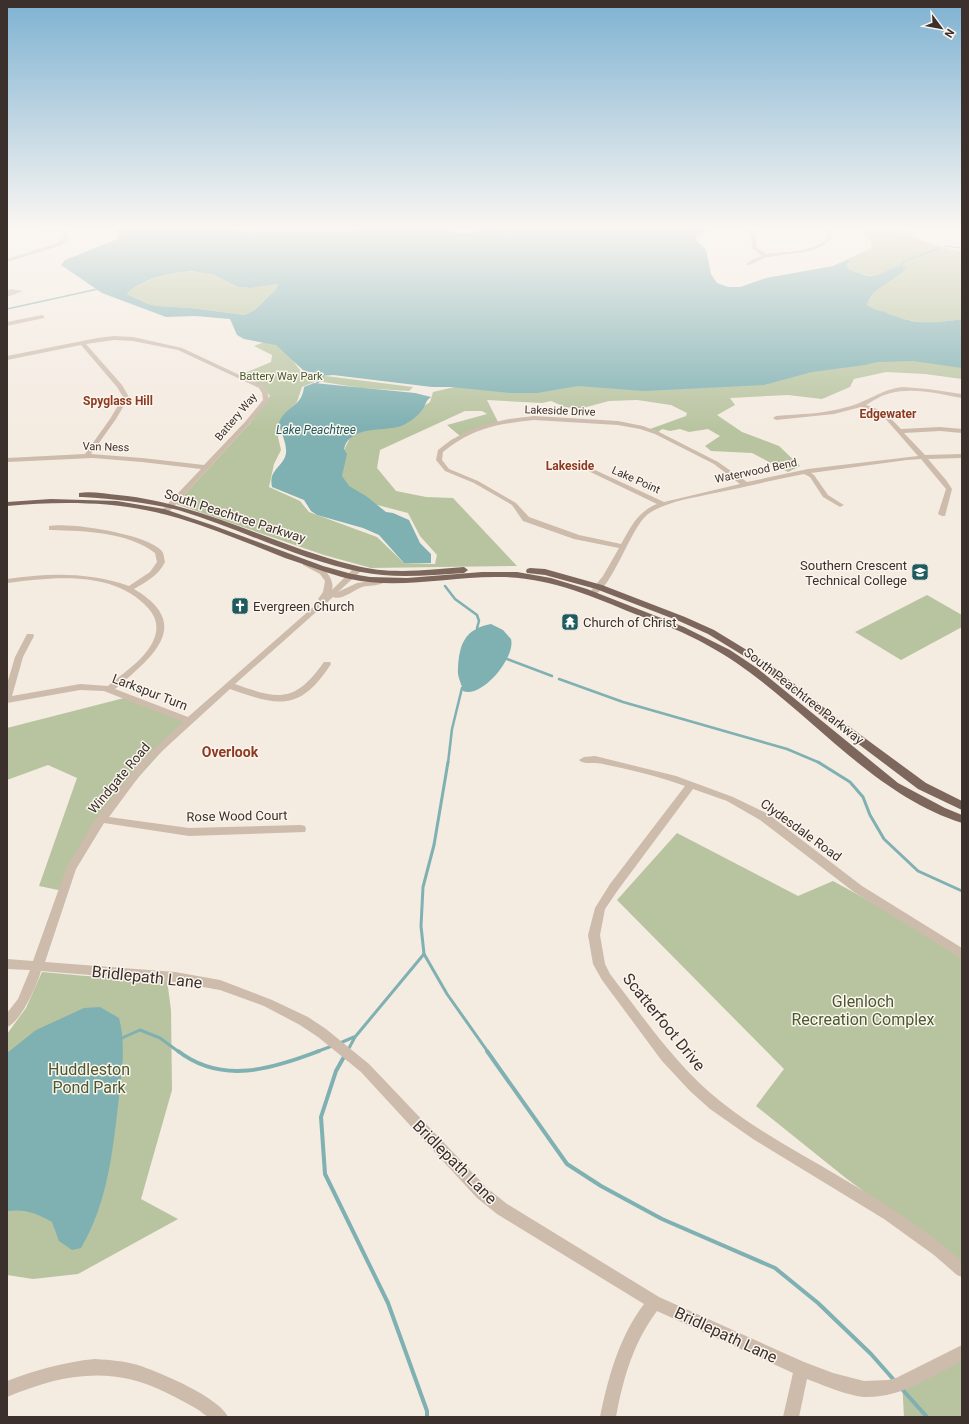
<svg xmlns="http://www.w3.org/2000/svg" width="969" height="1424" viewBox="0 0 969 1424" font-family="Roboto,sans-serif">
	<rect width="100%" height="100%" fill="#f4ebe1"/>
	<g fill="#b8c4a0">
		<path d="M861,229H897L906,236L942,249L962,253V319L929,324L899,318L869,307L867,305C870,295 881,285 890,280L858,273L847,267L851,261L845,260L870,249L872,243Z"/>
		<path d="M185,271L208,272L238,287L250,288L278,284L276,289L256,309L245,315L191,308L157,306L148,304L127,294C137,282 169,272 185,271Z"/>
		<path d="M269,340L286,351L302,373L413,387L409,391L361,388L317,381L302,387L297,402L285,415L278,437L281,450L274,464L269,487L300,501L309,512L377,537L404,563L435,564L437,555L420,536L408,513L362,501L329,480L352,434L401,421L430,402L433,392L463,385L906,359L962,366V379L925,374L886,372L854,379L850,387L822,399L788,395L730,398L735,405L717,415L742,432L779,446L800,466L788,472L752,453L711,451L705,446L720,436L708,429L689,432L680,429L670,431L662,429L657,433L650,429L686,416L687,413L671,405L637,400L609,401L579,409L565,407L551,401L542,403L487,400L498,422L460,436L447,425L487,414L482,411H465L380,450L377,468L396,491L426,497L453,498L517,566L371,568L324,555L176,504L250,423L270,396C263,384 252,381 240,375L271,362L272,355L254,346Z"/>
		<polygon points="927,595 962,615 962,627 901,660 855,632"/>
		<polygon points="128,697 189,721 101,819 63,891 39,886 77,778 48,765 7,780 7,728"/>
		<polygon points="677,833 798,896 833,881 962,952 962,1264 847,1179 756,1106 784,1069 617,900"/>
		<polygon points="42,972 86,976 167,980 171,1010 172,1090 141,1199 178,1219 78,1274 33,1279 7,1275 7,1034 26,1008"/>
		<polygon points="962,1351 962,1417 904,1417 902,1380"/>
	</g>
	<g fill="#7fb0b2" fill-rule="evenodd">
		<path d="M114,229L306,230L446,229C457,234 468,235 478,229H710L697,236L696,240L706,250L711,274L717,283L728,287H740L766,278L833,266L846,260L851,261L847,265L849,269C856,272 866,277 874,276C886,274 893,264 906,267C898,281 873,285 867,305C872,309 879,310 884,312C916,325 929,324 962,319V368L913,361L877,362L865,365L812,372L764,385L644,391L578,386L537,393H510L451,387H432L333,375L321,376L322,374L304,371L276,345L244,339L237,335L230,319L195,316L166,317L102,293L61,265L65,260L118,239L119,233ZM192,271L212,274L238,287L250,288L278,284L276,289L256,309L245,315L191,308L157,306L148,304L127,294C138,280 174,271 192,271Z"/>
		<path d="M314,383L415,393L431,397C426,400 426,404 423,409C418,416 409,423 401,426C383,432 350,425 344,449L347,454L342,476L349,486L366,496L386,512L393,513L409,520L420,543L431,554V563H404L379,535L363,528L317,515L311,511L304,500L272,487C268,469 284,467 286,453C287,442 280,432 279,422C286,406 302,407 304,387Z"/>
		<path d="M491,624L503,630L511,639C516,657 482,699 463,691C462,684 457,677 458,669C459,644 465,629 491,624Z"/>
		<path d="M100,1007L119,1018C126,1044 122,1071 119,1097C113,1149 108,1203 81,1248L72,1250L59,1241L52,1222C35,1213 27,1209 7,1211V1053L36,1030L84,1008Z"/>
	</g>
	<g fill="none" stroke-linecap="round" stroke-linejoin="round">
		<g stroke="#7fb0b2" stroke-width="1.5">
			<polyline points="945,246 962,248"/>
			<polyline points="900,266 905,261 938,249"/>
			<polyline points="7,309 98,289"/>
		</g>
		<polyline stroke="#7fb0b2" stroke-width="2" points="317,383 323,376"/>
		<g stroke="#7fb0b2" stroke-width="2.5">
			<polyline points="445,586 455,599 477,615 479,621 477,628"/>
			<polyline points="507,659 552,676"/>
			<polyline points="559,679 623,702 787,749 820,763"/>
			<polyline points="448,763 452,729 462,688"/>
		</g>
		<g stroke="#7fb0b2" stroke-width="3">
			<polyline points="448,762 434,845 423,887 421,926 424,954 447,994 488,1052"/>
			<polyline points="818,762 850,782 863,797 870,815 884,839 918,871 962,891"/>
			<polyline points="122,1038 140,1030 160,1038 179,1052"/>
			<polyline points="340,1043 354,1037"/>
			<polyline points="348,1050 355,1037 424,954"/>
			<polyline points="316,1052 332,1046"/>
		</g>
		<g stroke="#7fb0b2" stroke-width="4">
			<path d="M178,1051C222,1085 272,1069 319,1051"/>
			<polyline points="487,1051 567,1164 601,1186 662,1219 775,1268 818,1303 871,1354 894,1380"/>
			<polyline points="345,1055 336,1071 321,1117 325,1174 388,1303 427,1411 427,1417"/>
			<polyline points="901,1388 927,1417"/>
		</g>
		<g fill="#cdbbac" fill-rule="evenodd">
			<polygon points="35,229 59,229 67,231 69,237 66,242 59,246 7,262 7,259 55,244 65,237 62,232 39,232"/>
			<path d="M745,229H750L755,233L757,248L767,254C788,251 813,253 829,237L824,229H828L833,237C817,256 791,252 769,257C761,258 756,263 749,265H747V263L755,258L762,256L752,248L751,234Z"/>
			<path d="M898,229C907,229 916,238 924,241C936,246 949,249 962,251V253C940,250 915,245 898,229Z"/>
			<polygon points="10,289 23,291 7,297 7,291"/>
			<polygon points="42,315 44,316 44,318 7,326 7,322"/>
			<path d="M114,336L133,337L182,348L263,386L268,393L269,400L249,424L167,514H161L160,512L201,469L142,462L93,458L7,462V458L85,454L110,419L123,397L117,387L81,345L7,360V356L97,338ZM114,340L133,341L178,350L259,388L262,393L263,400L245,422L204,465L142,458L91,454L116,419L129,397L122,385L86,344Z"/>
			<path d="M903,387L928,389L962,394V398C940,394 913,387 891,393C882,395 874,400 866,405C883,410 889,416 901,429L940,427L962,429V433L940,431L904,433L925,455L962,454V458L928,459L946,480L952,489L945,516H942L938,514L946,489L921,459L907,460L811,473L814,475L828,495L842,504L844,505L840,507L823,497L810,477L804,474C774,480 744,487 715,493C693,498 667,501 648,514C630,528 612,590 593,595L589,593L603,576L619,548L574,539L523,521L512,505L474,483L445,471L436,460L438,450L451,440L470,430L486,424L509,419L534,416L618,421L643,426L659,432L718,462L747,482L808,469L918,456L884,417L874,411L861,407L834,414L776,420L773,418L776,416C800,414 824,414 847,407C868,402 881,389 903,387ZM534,420L618,425L640,429L655,434L714,464L740,484L664,502L582,464H578V466L657,504C637,512 631,527 621,544L579,535L529,517L516,503L478,481L449,469L442,460L443,452C473,428 497,424 534,420Z"/>
			<path d="M49,526C71,522 145,534 161,550C164,553 164,558 165,562C159,575 146,582 134,589C195,625 151,658 115,689L188,717L320,601L318,599L323,592L325,581L320,574L303,565V561C316,559 336,576 332,590L355,567H361V571L338,592L357,583L383,579L387,581C381,586 370,585 362,587C354,590 341,601 333,597L235,684C279,700 295,703 324,662H330L331,664C300,711 280,707 230,689L149,763L109,817L189,828L301,825L305,826L306,829L305,832L189,836L104,823L76,869L45,962L175,972L220,980L272,1000L308,1017L326,1029L369,1064L487,1188L507,1204L659,1297L804,1362L833,1373L864,1381L888,1380L896,1378L962,1345V1361C932,1376 901,1398 865,1397C848,1396 823,1385 807,1379L799,1417H783L793,1373L657,1311C633,1343 623,1379 616,1417H600C608,1378 619,1337 644,1304L497,1214L477,1198L361,1072L318,1037L300,1025L264,1006L220,990L175,982L41,971C37,985 21,1022 7,1027V1013L18,999L30,970L7,969V959L33,961L66,869L93,822L143,759L183,722L104,691L80,690L7,703V684L15,657L27,634H33L34,636L23,657L12,696L80,684L108,686C124,672 146,659 154,639C159,627 156,617 148,608C114,570 53,577 7,583V579C49,573 88,572 129,586L150,572L157,562L155,553C128,532 85,531 52,530H49Z"/>
			<path d="M595,756L676,776L733,797L768,814L862,886L962,948V959L854,892L760,820L727,801L693,789L618,890L605,909L600,935L605,964L610,974C644,1018 676,1066 720,1101C757,1131 800,1153 840,1177C883,1202 924,1228 962,1261V1277L957,1275L934,1255L884,1219L753,1139L710,1109L690,1091L662,1061L602,980L593,964L588,935L595,908L610,884L685,786C658,776 631,770 603,764C596,762 583,765 579,760L584,757Z"/>
			<path d="M95,1359C110,1360 124,1361 138,1365C159,1372 219,1397 228,1417C222,1417 215,1418 209,1417C205,1416 201,1411 197,1409C187,1403 177,1398 167,1393C111,1365 63,1374 7,1397V1381C36,1370 64,1362 95,1359Z"/>
		</g>
		<g fill="#7d675c" fill-rule="evenodd">
			<path d="M79,493C91,491 106,494 118,495C201,503 273,545 353,565C389,575 427,570 464,567L468,570L464,573C430,575 395,579 361,572C299,560 239,528 178,510C146,502 114,499 82,497H79Z"/>
			<path d="M51,499L117,501L164,509L212,525L323,566L352,574L370,577L407,578L482,572H517L551,578L587,589L684,627L730,650L757,668L898,783L945,808L962,815V823C862,791 798,694 707,645C684,632 660,623 635,614C592,596 548,577 500,577C450,576 400,590 350,579C328,574 307,565 285,558C250,544 214,529 178,518C122,501 64,501 7,506V502Z"/>
			<polygon points="530,568 545,569 602,585 685,617 714,630 768,663 832,714 926,783 962,801 962,810 918,789 824,718 762,667 708,634 679,621 596,589 545,575 527,573 526,571 527,569"/>
		</g>
	</g>
	<linearGradient id="sky" x2="0" y2="1"><stop stop-color="#7eb2d2"/><stop offset="0.53" stop-color="#faf6f2"/><stop offset="1" stop-color="#faf6f2" stop-opacity="0"/></linearGradient>
	<rect width="969" height="429" fill="url(#sky)"/>
	<defs>
		<symbol id="university-square" viewBox="-11 -11 22 22"><rect x="-9" y="-9" width="18" height="18" rx="4" fill="#1f5a5e" stroke="#fbf5ee"/><path d="M0-5L7-2L0 1L-7-2ZM-4 1L0 2.5L4 1V4Q0 6-4 4Z" fill="#fff"/></symbol>
		<symbol id="church-square" viewBox="-11 -11 22 22"><rect x="-9" y="-9" width="18" height="18" rx="4" fill="#1f5a5e" stroke="#fbf5ee"/><path d="M-1.2-6h2.4v3.5h3.3v2.4h-3.3V6h-2.4V-.1h-3.3v-2.4h3.3Z" fill="#fff"/></symbol>
		<symbol id="temple-square" viewBox="-11 -11 22 22"><rect x="-9" y="-9" width="18" height="18" rx="4" fill="#1f5a5e" stroke="#fbf5ee"/><path d="M0-6L5-2H3V0L6.5 2.5H4V6H1.5V3h-3V6H-4V2.5H-6.5L-3 0V-2H-5Z" fill="#fff"/></symbol>
	</defs>
	<g fill-rule="evenodd">
		<use href="#university-square" x="910" y="562" width="20" height="20"/>
		<use href="#church-square" x="230" y="596" width="20" height="20"/>
		<use href="#temple-square" x="560" y="612" width="20" height="20"/>
	</g>
	<g text-anchor="middle" dominant-baseline="central" stroke-width="3" stroke-linejoin="round" paint-order="stroke">
		<g font-size="11" fill="#4a5a2e" stroke="#fbf5ee">
			<text x="281" y="376">Battery Way Park</text>
		</g>
		<g font-size="11" fill="#3b302b" stroke="#fbf5ee">
			<text transform="translate(560 411) rotate(2)">Lakeside Drive</text>
			<text transform="translate(236 417) rotate(-50)">Battery Way</text>
			<text transform="translate(106 447) rotate(2)">Van Ness</text>
			<text transform="translate(756 471) rotate(-12)">Waterwood Bend</text>
			<text transform="translate(636 480) rotate(24)">Lake Point</text>
		</g>
		<g font-size="12" font-weight="bold" fill="#8c3b22" stroke="#fbf5ee">
			<text x="118" y="401">Spyglass Hill</text>
			<text x="888" y="414">Edgewater</text>
			<text x="570" y="466">Lakeside</text>
		</g>
		<g font-size="12" font-style="italic" fill="#1f5a5e" stroke="#fbf5ee">
			<text x="316" y="430">Lake Peachtree</text>
		</g>
		<g font-size="13" fill="#3b302b" stroke="#fbf5ee">
			<text transform="translate(235 516) rotate(18)">South Peachtree Parkway</text>
			<text transform="translate(150 692) rotate(21)">Larkspur Turn</text>
			<text transform="translate(804 696) rotate(38)">South Peachtree Parkway</text>
			<text transform="translate(119 778) rotate(-50)">Windgate Road</text>
			<text transform="translate(237 816) rotate(-1)">Rose Wood Court</text>
			<text transform="translate(801 830) rotate(36)">Clydesdale Road</text>
		</g>
		<g font-size="13" fill="#3b302b" stroke="#fbf5ee" text-anchor="start">
			<text x="907" y="565" text-anchor="end">Southern Crescent<tspan x="907" dy="15">Technical College</tspan></text>
			<text x="253" y="606">Evergreen Church</text>
			<text x="583" y="622">Church of Christ</text>
		</g>
		<g font-size="14" font-weight="bold" fill="#8c3b22" stroke="#fbf5ee">
			<text x="230" y="752">Overlook</text>
		</g>
		<g font-size="16" fill="#3b302b" stroke="#fbf5ee">
			<text transform="translate(147 977) rotate(6)">Bridlepath Lane</text>
			<text transform="translate(664 1022) rotate(51)">Scatterfoot Drive</text>
			<text transform="translate(455 1162) rotate(45)">Bridlepath Lane</text>
			<text transform="translate(726 1335) rotate(25)">Bridlepath Lane</text>
		</g>
		<g font-size="16" fill="#4a5a2e" stroke="#fbf5ee">
			<text x="863" y="1001">Glenloch<tspan x="863" dy="18">Recreation Complex</tspan></text>
			<text x="89" y="1069">Huddleston<tspan x="89" dy="18">Pond Park</tspan></text>
		</g>
	</g>
	<rect width="969" height="1424" fill="none" stroke="#3b302b" stroke-width="16"/>
	<g transform="translate(941 28) rotate(122)" stroke="#fbf5ee" stroke-width="3" paint-order="stroke">
	<path d="M0-3L7 15L0 10L-7 15Z" fill="#3b302b"/>
	<text y="-6" font-size="11" font-weight="bold" text-anchor="middle" fill="#3b302b">N</text>
	</g>
</svg>
